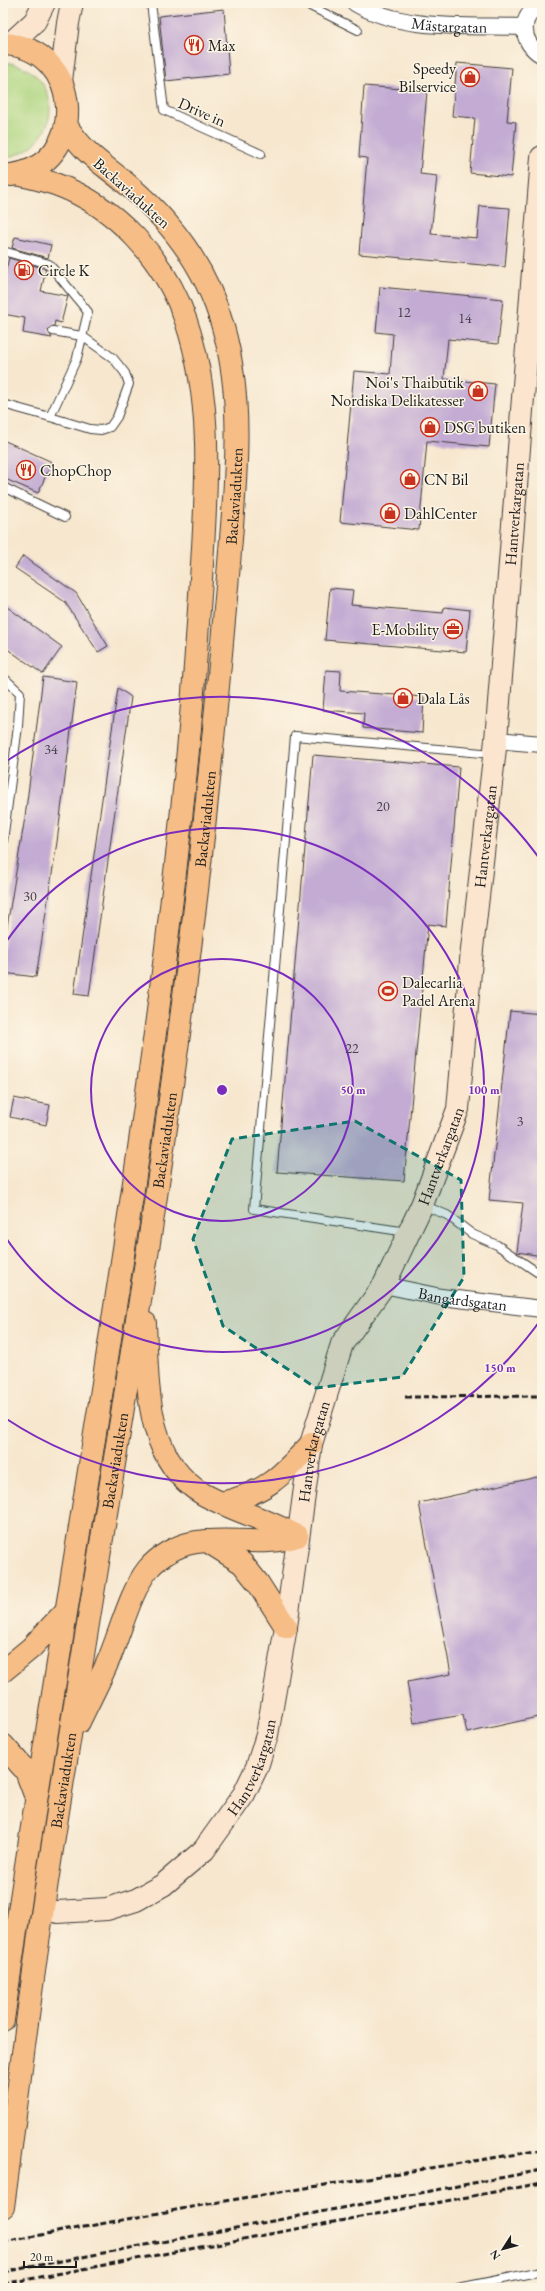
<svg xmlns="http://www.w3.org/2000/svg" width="545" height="2291" viewBox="0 0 545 2291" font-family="'EB Garamond',serif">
	<rect width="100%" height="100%" fill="#fcf5e5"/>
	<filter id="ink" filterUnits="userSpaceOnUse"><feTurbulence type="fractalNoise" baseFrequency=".025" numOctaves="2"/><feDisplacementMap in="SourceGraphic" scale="8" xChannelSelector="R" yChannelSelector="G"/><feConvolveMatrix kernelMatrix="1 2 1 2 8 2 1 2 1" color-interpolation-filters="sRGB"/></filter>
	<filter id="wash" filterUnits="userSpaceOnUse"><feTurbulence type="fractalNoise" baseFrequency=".012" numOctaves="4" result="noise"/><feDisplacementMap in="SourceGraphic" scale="16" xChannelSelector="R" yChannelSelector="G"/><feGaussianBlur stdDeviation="0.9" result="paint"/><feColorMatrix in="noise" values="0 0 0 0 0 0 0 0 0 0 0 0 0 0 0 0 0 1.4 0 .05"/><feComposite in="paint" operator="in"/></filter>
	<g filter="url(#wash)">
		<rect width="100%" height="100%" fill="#f7e7cf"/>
		<path fill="#aed580" stroke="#65784e" d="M3,62C64,67 67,147 4,158Z"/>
		<g id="blocks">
			<g fill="#c3abd3">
				<polygon points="224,9 229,74 166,81 159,16"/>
				<polygon points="457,63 512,68 507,121 516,122 511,177 470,173 475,118 452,116"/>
				<polygon points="364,86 427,91 420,174 437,176 431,234 477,238 480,206 510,208 505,267 359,254 367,158 359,157"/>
				<polygon points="15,237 51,245 48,258 12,248"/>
				<polygon points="9,258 46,269 41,291 68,296 61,323 55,321 54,326 48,330 52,338 23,333 25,318 3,314 3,281"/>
				<polygon points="380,287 503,299 498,344 448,339 444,379 495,384 489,447 427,441 419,530 340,522 354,371 390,374 393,334 376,332"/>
				<polygon points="3,440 52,462 38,493 3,478"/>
				<polygon points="23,556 76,593 108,646 98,652 65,602 15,568"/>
				<polygon points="330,588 353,590 351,605 443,613 444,607 470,610 466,652 325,640"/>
				<polygon points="3,604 62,647 43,674 3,646"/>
				<polygon points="326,670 341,671 340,691 424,697 422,733 363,728 364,713 323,710"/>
				<polygon points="43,677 77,682 57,842 36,977 3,973 3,951 25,817"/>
				<polygon points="118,688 131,697 89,996 74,994"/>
				<polygon points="313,755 459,767 446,926 428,924 404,1181 277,1172"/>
				<polygon points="510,1011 542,1014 542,1256 517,1252 523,1203 489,1200"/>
				<polygon points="14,1098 50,1105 46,1125 10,1117"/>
				<polygon points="542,1476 542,1716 467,1733 463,1715 414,1723 407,1682 451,1674 419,1503"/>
			</g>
		</g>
	</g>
	<g filter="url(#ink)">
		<use href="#blocks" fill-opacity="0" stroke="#3d3a37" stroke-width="1"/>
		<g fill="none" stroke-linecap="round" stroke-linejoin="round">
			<polyline stroke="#cbbeab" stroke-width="22" stroke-dasharray="22 11" stroke-linecap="butt" points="3,1914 57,1912"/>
			<defs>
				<g id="lane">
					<polyline points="151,3 164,110 261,154"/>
					<polyline points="304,3 358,30"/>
					<polyline points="3,251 49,264 88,312 77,358 50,417 3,404"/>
					<polyline points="50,417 90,429 101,430 110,427 117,417 129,384 125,373 113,358 82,336 53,331"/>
					<polyline points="3,487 65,517"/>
					<polyline points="3,677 20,693 18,726 3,841"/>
					<polyline points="423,1205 447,1215 472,1234 497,1245 537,1272 542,1267"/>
					<polyline points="407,1232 254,1209 295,736 493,754"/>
					<polyline points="458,2288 542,2271"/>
				</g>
				<g id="street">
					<path id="s1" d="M355,3C404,32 469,25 524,27"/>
					<path d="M542,4C518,15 520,43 542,55"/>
					<polyline points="496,740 542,744"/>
					<path id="s2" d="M384,1285L441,1297L542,1309"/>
				</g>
				<g id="secondary">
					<polyline points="10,44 35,21 44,3"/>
					<polyline points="61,81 68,23 72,3"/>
					<path id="s3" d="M57,1912L107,1909L136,1900L163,1885L204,1850L244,1794L257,1767L267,1735L286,1627L311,1444L342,1344L384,1285L422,1205L458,1109L472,949L496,740L542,157"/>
				</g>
				<g id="highway">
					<path d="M3,44C84,47 90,165 11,175"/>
					<path d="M145,1323C148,1382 144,1460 203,1494C233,1511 267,1519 297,1536"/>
					<path d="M222,1503C267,1492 280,1477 311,1444"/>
					<polyline points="207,1541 242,1563 258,1583 286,1627"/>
					<polyline points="3,1671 31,1648 65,1612"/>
					<path d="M79,1722C89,1701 100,1680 109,1659C120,1633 131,1590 148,1569C158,1557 176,1546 191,1543C226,1536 264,1547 297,1536"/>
					<polyline points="3,1745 26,1771 35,1795"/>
					<path d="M3,2020C63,1597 147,1176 188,750C194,688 198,626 202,564C207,482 213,401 186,321C165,260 117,206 55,184C43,180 30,177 17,174"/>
					<path id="s4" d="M3,2207C17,2103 29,1999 45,1895C102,1520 173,1147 210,769C217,701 223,632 229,564C235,485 245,404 223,327C207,269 173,223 128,185C101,162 86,156 66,125"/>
				</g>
			</defs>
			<use href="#lane" stroke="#3d3a37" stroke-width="10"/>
			<use href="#street" stroke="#3d3a37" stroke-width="18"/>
			<use href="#secondary" stroke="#3d3a37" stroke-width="24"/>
			<use href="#highway" stroke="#3d3a37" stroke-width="24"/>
			<use href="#lane" stroke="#fff" stroke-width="8"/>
			<use href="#street" stroke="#fff" stroke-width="16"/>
			<use href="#secondary" stroke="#fbe5cf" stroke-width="22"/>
			<use href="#highway" stroke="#f6be86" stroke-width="22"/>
			<g stroke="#1c1c1c" stroke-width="3" stroke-dasharray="6 3" stroke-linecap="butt">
				<polyline points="405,1397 542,1396"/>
				<polyline points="3,2242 219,2202 542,2150"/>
				<polyline points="3,2272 542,2170"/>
				<polyline points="3,2284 542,2183"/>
			</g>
		</g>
	</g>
	<path fill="#0f766e" fill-opacity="0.2" stroke="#0f766e" stroke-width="3" stroke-dasharray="8 5" stroke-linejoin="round" d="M355,1121L461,1180L464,1277L402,1377L316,1388L223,1326L193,1239L232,1139Z"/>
	<g fill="none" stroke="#7b2cbf" stroke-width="2">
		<circle cx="222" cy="1090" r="131"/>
		<path d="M4 945A262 262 0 1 1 4 1235"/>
		<path d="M542 1318A393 393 0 0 1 5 1418M5 762A393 393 0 0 1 542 862"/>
	</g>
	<defs>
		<symbol id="restaurant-ring" viewBox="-11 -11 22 22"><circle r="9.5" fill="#fcf5e5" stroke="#c8321e" stroke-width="1.5"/><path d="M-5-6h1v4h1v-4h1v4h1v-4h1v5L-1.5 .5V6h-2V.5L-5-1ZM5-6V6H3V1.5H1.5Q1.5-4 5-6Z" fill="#c8321e"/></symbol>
		<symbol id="shop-ring" viewBox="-11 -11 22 22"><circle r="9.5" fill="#fcf5e5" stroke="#c8321e" stroke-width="1.5"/><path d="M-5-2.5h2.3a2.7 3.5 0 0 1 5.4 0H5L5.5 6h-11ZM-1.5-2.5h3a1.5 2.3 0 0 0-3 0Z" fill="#c8321e"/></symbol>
		<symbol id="fuel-ring" viewBox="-11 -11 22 22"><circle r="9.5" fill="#fcf5e5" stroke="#c8321e" stroke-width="1.5"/><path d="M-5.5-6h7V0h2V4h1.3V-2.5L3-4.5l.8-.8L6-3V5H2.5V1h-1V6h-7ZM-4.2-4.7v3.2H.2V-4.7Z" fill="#c8321e"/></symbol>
		<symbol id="office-ring" viewBox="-11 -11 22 22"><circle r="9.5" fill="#fcf5e5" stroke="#c8321e" stroke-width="1.5"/><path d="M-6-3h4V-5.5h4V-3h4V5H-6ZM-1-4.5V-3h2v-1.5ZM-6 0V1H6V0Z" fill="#c8321e"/></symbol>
		<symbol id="stadium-ring" viewBox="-11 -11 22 22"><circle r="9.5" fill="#fcf5e5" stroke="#c8321e" stroke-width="1.5"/><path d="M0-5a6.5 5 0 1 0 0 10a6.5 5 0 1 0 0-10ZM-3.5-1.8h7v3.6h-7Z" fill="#c8321e"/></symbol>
	</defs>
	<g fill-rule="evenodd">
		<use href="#restaurant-ring" x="183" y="34" width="22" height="22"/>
		<use href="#shop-ring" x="459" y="66" width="22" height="22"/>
		<use href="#fuel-ring" x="13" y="259" width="22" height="22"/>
		<use href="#shop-ring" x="467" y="380" width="22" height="22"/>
		<use href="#shop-ring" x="419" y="416" width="22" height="22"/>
		<use href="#restaurant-ring" x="15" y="459" width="22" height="22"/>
		<use href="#shop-ring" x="399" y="468" width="22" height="22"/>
		<use href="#shop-ring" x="379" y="502" width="22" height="22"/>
		<use href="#office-ring" x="442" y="618" width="22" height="22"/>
		<use href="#shop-ring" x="392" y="687" width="22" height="22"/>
		<use href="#stadium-ring" x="377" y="980" width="22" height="22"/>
	</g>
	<g text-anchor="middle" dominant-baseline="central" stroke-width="3" stroke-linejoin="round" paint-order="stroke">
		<g font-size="14" fill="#46404a">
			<text x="404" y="312">12</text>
			<text x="465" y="318">14</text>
			<text x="51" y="749">34</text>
			<text x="383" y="806">20</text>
			<text x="30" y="896">30</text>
			<text x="352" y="1048">22</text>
			<text x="520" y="1121">3</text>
		</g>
		<g font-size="16" fill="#1c1c1c" stroke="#fcf5e5">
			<text stroke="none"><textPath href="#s1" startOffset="98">Mästargatan</textPath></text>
			<text transform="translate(202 112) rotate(24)">Drive in</text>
			<text transform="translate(132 193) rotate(42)">Backaviadukten</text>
			<text stroke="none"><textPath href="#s4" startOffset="1727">Backaviadukten</textPath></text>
			<text stroke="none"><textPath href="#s3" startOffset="1558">Hantverkargatan</textPath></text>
			<text stroke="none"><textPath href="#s4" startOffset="1403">Backaviadukten</textPath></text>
			<text stroke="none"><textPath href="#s3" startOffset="1234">Hantverkargatan</textPath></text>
			<text stroke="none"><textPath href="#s4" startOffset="1079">Backaviadukten</textPath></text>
			<text stroke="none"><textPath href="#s3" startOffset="910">Hantverkargatan</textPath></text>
			<text stroke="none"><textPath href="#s2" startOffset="80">Bangårdsgatan</textPath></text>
			<text stroke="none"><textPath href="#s3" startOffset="585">Hantverkargatan</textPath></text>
			<text stroke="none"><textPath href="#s4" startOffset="755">Backaviadukten</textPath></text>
			<text stroke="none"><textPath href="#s3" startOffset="262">Hantverkargatan</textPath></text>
			<text stroke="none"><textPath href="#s4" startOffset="431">Backaviadukten</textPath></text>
		</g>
		<g font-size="16" fill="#1c1c1c" stroke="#fcf5e5" text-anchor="start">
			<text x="208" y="45">Max</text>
			<text x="456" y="68" text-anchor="end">Speedy<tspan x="456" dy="18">Bilservice</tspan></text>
			<text x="38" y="270">Circle K</text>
			<text x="464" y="382" text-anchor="end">Noi's Thaibutik<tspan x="464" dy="18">Nordiska Delikatesser</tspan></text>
			<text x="444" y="427">DSG butiken</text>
			<text x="40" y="470">ChopChop</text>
			<text x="424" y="479">CN Bil</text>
			<text x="404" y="513">DahlCenter</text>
			<text x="439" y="629" text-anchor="end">E-Mobility</text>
			<text x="417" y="698">Dala Lås</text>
			<text x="402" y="982">Dalecarlia<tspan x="402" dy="18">Padel Arena</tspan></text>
		</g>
	</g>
	<circle cx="222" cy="1090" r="6" fill="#7b2cbf" stroke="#fcf5e5" stroke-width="2"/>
	<g font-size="12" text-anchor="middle" font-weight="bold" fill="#7b2cbf" stroke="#fcf5e5" stroke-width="3" stroke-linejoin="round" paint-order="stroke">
		<text x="353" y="1094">50 m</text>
		<text x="484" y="1094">100 m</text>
		<text x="500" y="1372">150 m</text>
	</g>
	<rect width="545" height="2291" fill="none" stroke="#fcf5e5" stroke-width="16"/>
	<g transform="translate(503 2249) rotate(234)" stroke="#fcf5e5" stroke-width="3" paint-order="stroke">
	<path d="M0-3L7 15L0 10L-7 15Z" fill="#1c1c1c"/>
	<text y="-6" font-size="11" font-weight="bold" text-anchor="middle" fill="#1c1c1c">N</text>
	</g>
	<path d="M24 2261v6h52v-6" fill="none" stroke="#1c1c1c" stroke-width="2"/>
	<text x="30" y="2261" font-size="12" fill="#1c1c1c" stroke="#fcf5e5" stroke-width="3" paint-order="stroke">20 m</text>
</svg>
